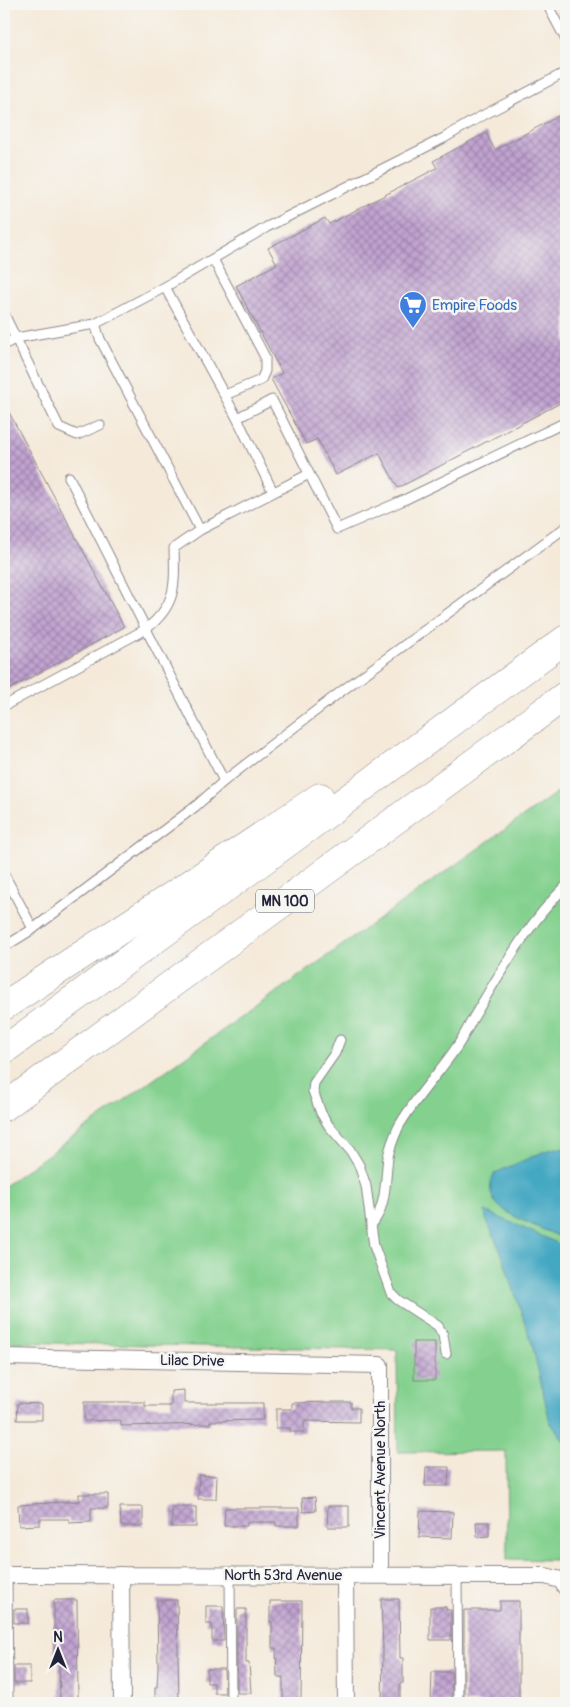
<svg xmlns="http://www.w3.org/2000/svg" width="570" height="1707" viewBox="0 0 570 1707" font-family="Pangolin,sans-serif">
	<defs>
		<pattern id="building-cross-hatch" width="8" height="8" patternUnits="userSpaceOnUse" patternTransform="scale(1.25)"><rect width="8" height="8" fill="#c1a3d0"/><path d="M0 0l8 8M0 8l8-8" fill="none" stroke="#9c84aa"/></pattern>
	</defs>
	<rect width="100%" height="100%" fill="#f6f6f2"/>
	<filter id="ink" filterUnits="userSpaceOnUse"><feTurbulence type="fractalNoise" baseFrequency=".02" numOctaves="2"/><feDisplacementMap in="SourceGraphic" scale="10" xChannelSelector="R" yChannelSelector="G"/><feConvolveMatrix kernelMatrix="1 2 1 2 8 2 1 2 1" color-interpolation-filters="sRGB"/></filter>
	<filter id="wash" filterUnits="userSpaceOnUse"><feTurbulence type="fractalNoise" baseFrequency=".0096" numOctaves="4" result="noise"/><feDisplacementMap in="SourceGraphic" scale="20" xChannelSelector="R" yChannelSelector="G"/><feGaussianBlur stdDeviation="1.12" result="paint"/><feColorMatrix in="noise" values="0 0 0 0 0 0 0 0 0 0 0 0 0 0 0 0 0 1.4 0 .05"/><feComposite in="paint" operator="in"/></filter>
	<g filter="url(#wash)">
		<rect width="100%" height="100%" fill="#f5eada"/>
		<polygon fill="#84d18f" stroke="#537a65" points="566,786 566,1554 554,1560 507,1559 506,1451 398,1452 397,1350 4,1342 4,1186"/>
		<g fill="#44a8c3" stroke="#33657f">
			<path d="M555,1148L566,1149V1239C551,1233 505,1215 496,1203C489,1194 489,1182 495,1173L545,1151Z"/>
			<polygon points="485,1211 566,1247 566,1444 550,1422 532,1344 501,1252 486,1219"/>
		</g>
		<g id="blocks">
			<g fill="url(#building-cross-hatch)">
				<polygon points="566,112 566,400 398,488 379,453 336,475 317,439 306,444 271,379 282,373 236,286 277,264 268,248 325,218 329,224 437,168 433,161 486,133 495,150"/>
				<polygon points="4,403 124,627 4,692"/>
				<rect x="414" y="1342" width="21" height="38"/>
				<polygon points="184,1390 184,1403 263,1403 263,1420 210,1421 210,1424 121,1426 121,1420 84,1421 84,1402 145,1402 145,1406 171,1406 171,1391"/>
				<polygon points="334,1402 351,1402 351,1408 359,1408 359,1422 304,1421 304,1432 290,1432 290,1428 276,1428 276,1409 292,1409 292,1403"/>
				<polygon points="18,1403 42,1404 42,1420 17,1420"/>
				<polygon points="426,1467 449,1467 448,1486 425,1486"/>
				<polygon points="199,1475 217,1476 216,1499 198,1499"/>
				<polygon points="79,1494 108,1494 108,1508 91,1508 91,1522 69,1523 69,1519 40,1519 40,1525 19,1526 18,1505 79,1501"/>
				<polygon points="315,1497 316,1511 303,1512 302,1498"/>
				<polygon points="328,1506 349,1506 349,1527 327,1527"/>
				<polygon points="120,1507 143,1507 143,1526 121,1526"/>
				<rect x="172" y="1507" width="24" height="20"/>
				<polygon points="225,1508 299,1508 299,1526 276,1526 276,1522 247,1522 247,1526 224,1526"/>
				<polygon points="420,1511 453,1512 452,1538 419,1537"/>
				<polygon points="476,1522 489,1522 489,1536 477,1537"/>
				<polygon points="381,1599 399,1599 400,1658 403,1658 403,1683 400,1683 400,1703 382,1703 383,1650"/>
				<polygon points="54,1600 77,1600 78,1703 60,1703 59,1653 54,1653"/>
				<polygon points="157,1600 177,1600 179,1703 155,1703 155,1687 157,1687 158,1668"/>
				<polygon points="270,1601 302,1601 301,1703 283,1703 283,1677 277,1677 276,1648 272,1648 272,1622 270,1622"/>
				<polygon points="500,1601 519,1601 519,1703 464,1703 464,1610 500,1610"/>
				<polygon points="206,1606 223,1606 224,1641 212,1641 212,1624 206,1624"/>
				<polygon points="430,1607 446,1607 446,1610 451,1610 451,1640 430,1640"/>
				<rect x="14" y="1609" width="14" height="14"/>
				<polygon points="237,1609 246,1609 246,1663 249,1663 251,1693 237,1693"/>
				<rect x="14" y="1666" width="16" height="17"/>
				<polygon points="207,1669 224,1669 225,1693 214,1693 214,1683 207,1683"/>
				<polygon points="432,1672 452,1672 452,1702 431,1702"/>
			</g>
		</g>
	</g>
	<g filter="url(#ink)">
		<use href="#blocks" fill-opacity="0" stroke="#8c868a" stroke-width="1"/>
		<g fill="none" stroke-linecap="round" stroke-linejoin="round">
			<defs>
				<g id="service">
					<polyline points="547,4 566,40"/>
					<polyline points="213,259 265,357 265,371 261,380 225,395"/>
					<polyline points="165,287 237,418 273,492"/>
					<polyline points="4,314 59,427 77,435 100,425"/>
					<polyline points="95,324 100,339 200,530"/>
					<polyline points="4,345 16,338 95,324 165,287 267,227 444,138 478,118 566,72"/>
					<polyline points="237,418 272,400 337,529 404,500 566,422"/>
					<polyline points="4,706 146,629 69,477"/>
					<path d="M224,781L146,629C177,605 175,585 174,548L200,530L309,474"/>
					<polyline points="4,874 33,929"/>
					<polyline points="4,947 33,929 196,806 224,781 343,690 566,527"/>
					<polyline points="340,1040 335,1053 314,1083 313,1091 321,1113 329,1126 350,1150 359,1165 366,1186 374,1246 391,1293 398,1300 438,1326 443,1335 446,1354"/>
					<path d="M371,1225C387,1208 385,1179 388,1157C390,1147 394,1137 398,1128C414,1098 439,1074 458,1045C464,1036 469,1025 475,1015C502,970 528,923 566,886"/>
					<polyline points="7,1575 8,1703"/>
					<polyline points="230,1575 231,1703"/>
					<polyline points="457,1576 458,1703"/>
				</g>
				<g id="minor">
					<polyline points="4,1357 380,1365 380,1575"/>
					<polyline points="4,1575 545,1576 561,1580 566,1588"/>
					<polyline points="121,1575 122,1703"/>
					<polyline points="345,1575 346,1703"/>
				</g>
				<g id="motorway">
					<polyline points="4,1006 184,888 320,797"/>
					<polyline points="4,1050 566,639"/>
					<polyline points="4,1107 566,695"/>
				</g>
			</defs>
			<use href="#service" stroke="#8c868a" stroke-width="11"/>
			<use href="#minor" stroke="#8c868a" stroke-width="18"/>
			<use href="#motorway" stroke="#8c868a" stroke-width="29"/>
			<use href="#service" stroke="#fff" stroke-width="9"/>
			<use href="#minor" stroke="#fff" stroke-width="16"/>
			<use href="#motorway" stroke="#fff" stroke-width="28"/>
		</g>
	</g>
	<defs>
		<symbol id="supermarket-pin" viewBox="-11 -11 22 30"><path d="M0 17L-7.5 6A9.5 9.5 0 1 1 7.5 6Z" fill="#3f7fe0" stroke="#f6f6f2"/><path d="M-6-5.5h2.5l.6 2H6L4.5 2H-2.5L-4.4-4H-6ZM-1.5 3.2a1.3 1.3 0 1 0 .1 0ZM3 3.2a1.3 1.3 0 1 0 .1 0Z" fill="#fff"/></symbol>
	</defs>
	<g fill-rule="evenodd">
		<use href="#supermarket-pin" x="397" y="289" width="32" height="43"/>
	</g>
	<g text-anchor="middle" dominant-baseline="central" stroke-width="5" stroke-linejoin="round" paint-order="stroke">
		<rect fill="#f6f6f2" stroke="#626272" stroke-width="1" x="256" y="889.5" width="58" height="23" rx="4"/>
		<g font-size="14" font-weight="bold" fill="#22223b">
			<text x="285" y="901">MN 100</text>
		</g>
		<g font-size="15" fill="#366cbe" stroke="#f6f6f2" text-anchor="start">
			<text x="432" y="305">Empire Foods</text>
		</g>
		<g font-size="15" fill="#22223b" stroke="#f6f6f2">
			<text transform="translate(192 1361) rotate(1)">Lilac Drive</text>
			<text transform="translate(380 1470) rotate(-90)">Vincent Avenue North</text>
			<text x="283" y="1575">North 53rd Avenue</text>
		</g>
	</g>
	<rect width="570" height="1707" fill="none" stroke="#f6f6f2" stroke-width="20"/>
	<g transform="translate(58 1650)" stroke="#f6f6f2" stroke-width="4" paint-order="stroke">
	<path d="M0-4L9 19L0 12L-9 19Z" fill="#22223b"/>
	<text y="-8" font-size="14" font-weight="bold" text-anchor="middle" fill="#22223b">N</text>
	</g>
</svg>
